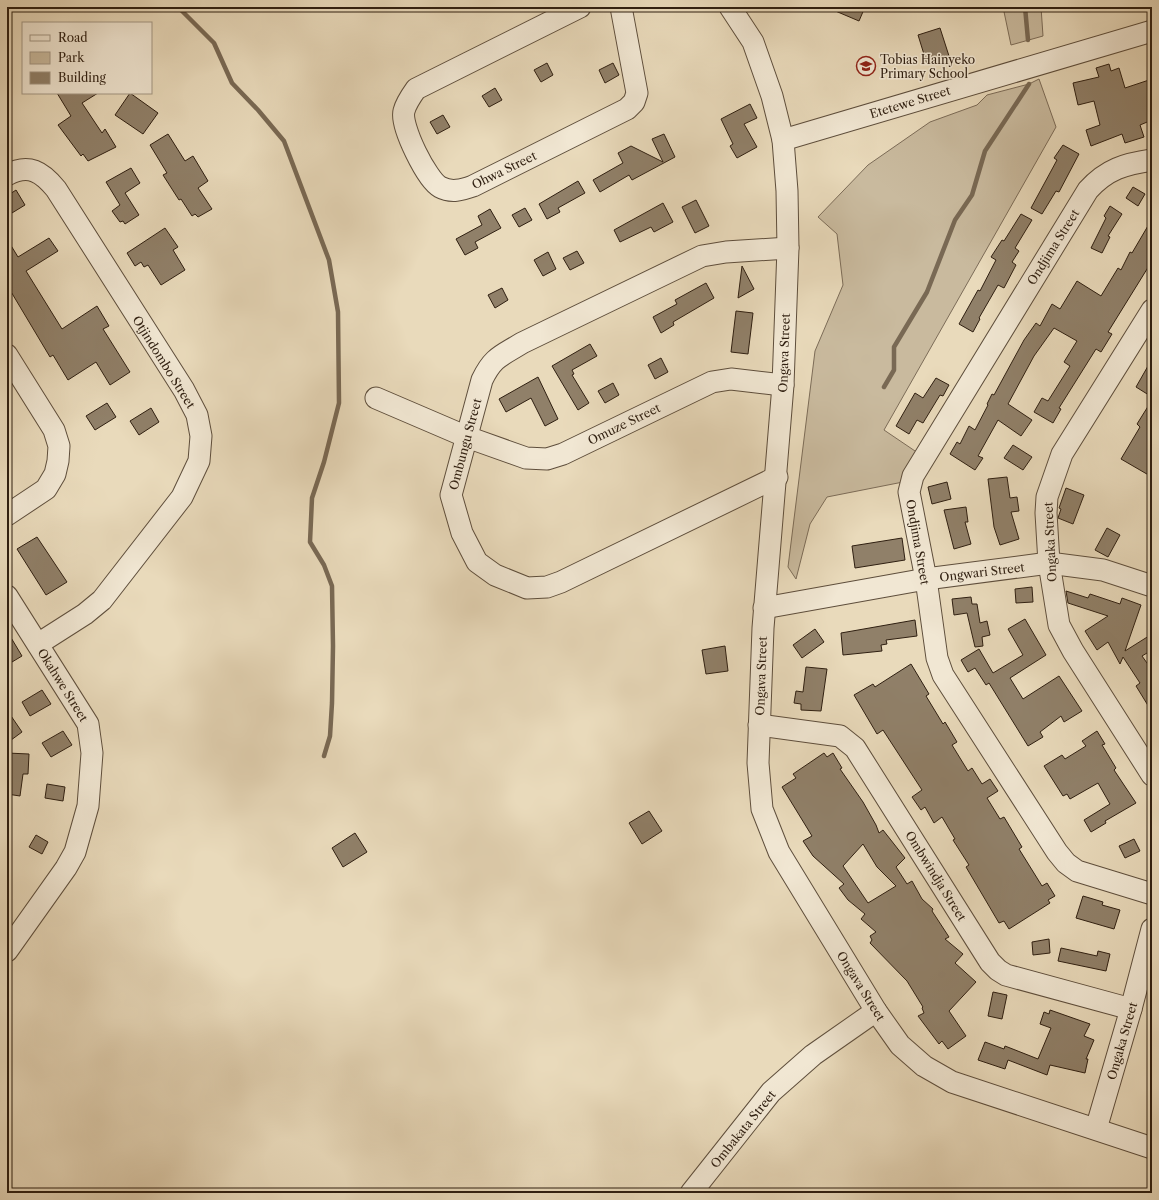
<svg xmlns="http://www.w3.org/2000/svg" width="1159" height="1200" viewBox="0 0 1159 1200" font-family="'Libre Caslon Text',serif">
	<rect width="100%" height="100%" fill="#e9dabb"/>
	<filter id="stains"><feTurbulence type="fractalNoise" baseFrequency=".005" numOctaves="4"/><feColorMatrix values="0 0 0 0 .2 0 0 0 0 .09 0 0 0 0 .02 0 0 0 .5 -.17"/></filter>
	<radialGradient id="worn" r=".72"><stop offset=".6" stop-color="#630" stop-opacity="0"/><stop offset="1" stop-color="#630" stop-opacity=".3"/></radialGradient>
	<g fill="#c9ba9e" stroke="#7c6c58">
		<polygon points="1003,7 1041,7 1043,36 1011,45"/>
		<polygon points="1039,79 1056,127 884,430 918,453 903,482 827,497 810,524 796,579 788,567 815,351 843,285 837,234 818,217 868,165 930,122 977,105 987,95 1029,84"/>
	</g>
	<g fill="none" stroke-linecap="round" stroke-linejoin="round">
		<g stroke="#796954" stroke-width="4.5">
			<polyline points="178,7 214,43 232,83 258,110 284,141 329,260 338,312 339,403 324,462 312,498 310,542 324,565 332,586 333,646 332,703 330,736 324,756"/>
			<polyline points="1025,7 1028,40"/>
			<polyline points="884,387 894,370 894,347 927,292 955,220 972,195 985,151 1029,84"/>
		</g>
	</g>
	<g fill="#908069" stroke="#2f1f11" fill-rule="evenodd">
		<polygon points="826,7 865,7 859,21"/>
		<polygon points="940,28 949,56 927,64 918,35"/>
		<polygon points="547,63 553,75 541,82 534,70"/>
		<polygon points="613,63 619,75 605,83 599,70"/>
		<polygon points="1109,64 1111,71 1119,68 1125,88 1152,79 1152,120 1140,125 1144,137 1125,143 1122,134 1091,146 1086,130 1100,125 1094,101 1078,105 1073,83 1099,77 1096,68"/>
		<polygon points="495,88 502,100 489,107 482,96"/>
		<polygon points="57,93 98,93 82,103 102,133 105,129 116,147 88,161 83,154 81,156 58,125 71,116"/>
		<polygon points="130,93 158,113 143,134 115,115"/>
		<polygon points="750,104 757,118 744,124 757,147 737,158 730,146 733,144 721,119"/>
		<polygon points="443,115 450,127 437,134 430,122"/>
		<polygon points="168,134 185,161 193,156 208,181 198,188 212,209 198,217 195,214 192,216 181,199 179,200 163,175 167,173 150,145"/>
		<polygon points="664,134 675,157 632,180 629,175 600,192 593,180 623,163 618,153 631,146 663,162 652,139"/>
		<polygon points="1063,145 1079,154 1059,192 1056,191 1042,214 1031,208 1057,160 1054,158"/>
		<polygon points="131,168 140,183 125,193 139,215 125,224 123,221 120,222 112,211 120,205 106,182"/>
		<polygon points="578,181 585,193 558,208 560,212 547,219 539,204"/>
		<polygon points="1133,187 1145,194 1138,206 1126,198"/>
		<polygon points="16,190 25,205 7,216 7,196"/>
		<polygon points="696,200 709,226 695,233 682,207"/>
		<polygon points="663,203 673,222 654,232 651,227 620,242 614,230"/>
		<polygon points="1110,206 1122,214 1108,236 1110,237 1102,253 1091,248 1106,218 1104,216"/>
		<polygon points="525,208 532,220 519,227 512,215"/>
		<polygon points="490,209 501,228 475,242 478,248 465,255 456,239 482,225 478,216"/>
		<polygon points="1021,214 1032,220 1015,248 1019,251 1012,262 1016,265 1004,288 998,285 979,318 980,319 973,332 959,324 978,290 980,291 996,260 991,257 1002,240 1004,241"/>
		<polygon points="1152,219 1152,261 1108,332 1112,334 1101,352 1096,349 1059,408 1061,409 1053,423 1034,412 1042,398 1048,401 1070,366 1064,362 1077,341 1054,328 1034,356 1008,404 1032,420 1021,436 998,420 978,456 983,458 975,470 950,454 957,442 960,444 969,426 975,430 988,405 987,404 992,394 994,395 1024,340 1036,323 1040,326 1052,304 1060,309 1077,281 1101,296 1118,268 1121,270 1130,252 1132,253"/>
		<polygon points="165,228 178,247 173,250 185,270 161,285 148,265 144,267 141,262 135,266 127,253"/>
		<polygon points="49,238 58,251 26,271 62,329 97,306 109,326 103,329 130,372 110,385 96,362 68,380 53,355 50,357 7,285 7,239 18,257"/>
		<polygon points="577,251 584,263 570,270 563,258"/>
		<polygon points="548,252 556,269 543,276 534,260"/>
		<polygon points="742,266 754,289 738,298"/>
		<polygon points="706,283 714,298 673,322 674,325 661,333 653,317 677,304 675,300"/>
		<polygon points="502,288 508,300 495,308 488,295"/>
		<polygon points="736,311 753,313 748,354 731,352"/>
		<polygon points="590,344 597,356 572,370 574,374 572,375 589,403 578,410 552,366"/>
		<polygon points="661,358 668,372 655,379 648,365"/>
		<polygon points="1152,359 1152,397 1136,387"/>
		<polygon points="538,377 558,419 545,426 531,398 506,412 499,399"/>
		<polygon points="936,378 949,385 943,396 940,395 923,423 917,420 909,434 896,426 915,393 923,398"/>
		<polygon points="613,383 619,395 605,403 598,391"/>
		<polygon points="1152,400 1152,477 1121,459 1140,427 1137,424"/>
		<polygon points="107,403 116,417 95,430 86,416"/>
		<polygon points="151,408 159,422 139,435 130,421"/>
		<polygon points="1013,445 1032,457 1023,470 1004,458"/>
		<polygon points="1007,477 1010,498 1017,497 1019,511 1011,512 1019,539 1000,545 994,527 988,479"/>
		<polygon points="947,482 951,499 932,504 928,487"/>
		<polygon points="1066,488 1084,495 1073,524 1058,518 1061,509 1059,508"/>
		<polygon points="966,507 968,522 965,522 971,544 954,549 944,510"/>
		<polygon points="1107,528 1120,535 1108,557 1095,550"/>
		<polygon points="37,537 67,582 46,595 17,549"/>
		<polygon points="902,538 905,560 855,568 852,546"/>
		<polygon points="1032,587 1033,602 1016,603 1015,589"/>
		<polygon points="1066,591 1088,598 1090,594 1120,604 1122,598 1141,605 1125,651 1152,634 1152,650 1142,656 1152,670 1152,712 1136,686 1140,683 1123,657 1120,664 1108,642 1097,650 1085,631 1108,616 1068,603"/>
		<polygon points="971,597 972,604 977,604 980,623 987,621 990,635 982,637 983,646 975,647 967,613 954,615 952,599"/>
		<polygon points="1025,619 1046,655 1010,678 1023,699 1059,676 1082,711 1064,722 1061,716 1040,732 1043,737 1028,746 989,683 986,685 975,668 968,672 961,660 979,649 993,673 1023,655 1008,629"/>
		<polygon points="915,620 917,636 886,640 887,644 881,645 882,651 843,655 841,633"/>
		<polygon points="815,629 824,642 802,658 793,645"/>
		<polygon points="7,631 22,656 7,665"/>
		<polygon points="725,646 728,671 706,674 702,650"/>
		<polygon points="911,664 929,694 926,696 943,724 945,722 957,742 952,745 968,771 972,768 982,784 990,779 998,791 987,798 1000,819 1004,817 1022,847 1019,849 1042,886 1047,883 1055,896 1048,900 1050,903 1009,929 1004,921 999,923 979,889 966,867 969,865 953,840 955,839 942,817 934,823 925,807 921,810 912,797 922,790 883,730 877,734 854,695 873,684 875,687"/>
		<polygon points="806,667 827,669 821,711 801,710 801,704 794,703 796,691 803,692"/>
		<polygon points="42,690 51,704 30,716 22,702"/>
		<polygon points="7,710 22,732 7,743"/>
		<polygon points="63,731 72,745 51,757 42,743"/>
		<polygon points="1097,731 1105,744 1102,745 1116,768 1114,770 1136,803 1105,821 1106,823 1091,832 1084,820 1110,804 1098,783 1070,799 1067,794 1063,796 1044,766 1062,755 1065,759 1086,746 1082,741"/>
		<polygon points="7,753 29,754 28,774 23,774 20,796 7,794"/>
		<path d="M824,753L827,757L833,753L842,768L840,769L863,802L876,825L879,833L883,830L905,858L896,867L907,884L912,881L922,899L933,909L932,911L949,937L945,939L963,954L955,963L976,982L949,1011L966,1036L948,1049L942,1041L939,1044L918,1016L924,1013L922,1008L923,1007L907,981L870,943L872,940L870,936L876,932L861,919L865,914L848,900L839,888L844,884L813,856L803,841L812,836L782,787L796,778L793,774ZM863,844L877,867L896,886L868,903L843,866Z"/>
		<polygon points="47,784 65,787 63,801 45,798"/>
		<polygon points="649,811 662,831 642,844 629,823"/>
		<polygon points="355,833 367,852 343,867 332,848"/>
		<polygon points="36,835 48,842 42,854 29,847"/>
		<polygon points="1134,839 1140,851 1125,858 1119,846"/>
		<polygon points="1083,896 1103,902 1102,905 1120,910 1114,929 1076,918"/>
		<polygon points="1049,939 1050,953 1033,955 1032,942"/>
		<polygon points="1061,948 1097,956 1098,951 1110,954 1106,971 1058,961"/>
		<polygon points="993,992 1007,995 1002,1019 988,1016"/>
		<polygon points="1050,1010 1090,1024 1084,1036 1094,1040 1086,1059 1088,1059 1085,1073 1050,1065 1047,1075 1008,1060 1005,1069 978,1060 985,1042 1004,1049 1005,1046 1038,1059 1051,1028 1040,1024 1044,1012 1049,1014"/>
	</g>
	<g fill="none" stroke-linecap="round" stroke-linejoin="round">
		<defs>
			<g id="minor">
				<path d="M580,7L416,89C411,96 406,103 404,111C400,126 427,180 440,187C451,193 462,190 473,186L627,109L634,102L637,93L621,7"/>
				<polyline points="730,7 753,42 772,96 783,140 787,191 788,248 783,385 763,628 758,763 762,809 779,852 876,1011 900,1045 924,1066 952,1082 1152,1148"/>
				<polyline points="783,140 1152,31"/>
				<path d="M1152,160C1125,164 1107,169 1088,190L913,476L909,492L926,579L937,658L943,675L1057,852L1066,863L1077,871L1152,894"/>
				<path d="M7,175C29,163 42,172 56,189L184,390L197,415L201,436L199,461L182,497L102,600L85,614L38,644"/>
				<polyline points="1152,310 1062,454 1047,497 1046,513 1049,563 1059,625 1073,651 1152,775"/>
				<polyline points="7,355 54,430 59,446 58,461 55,474 46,489 7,515"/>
				<polyline points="376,398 467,437 526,458 547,459 563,454 712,382 731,379 783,385"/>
				<path d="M777,477L561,582L547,587L527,588L495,575L477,562L462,533L451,495L482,380C493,357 501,356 522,343L702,256L726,252L788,248"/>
				<polyline points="7,596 88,724 92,753 88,806 75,852 66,868 7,951"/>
				<polyline points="764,608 926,579 1049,563 1103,570 1152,586"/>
				<polyline points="759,725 840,736 855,748 990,962 998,970 1006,975 1131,1009"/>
				<polyline points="1096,1129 1131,1009 1152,929"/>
				<polyline points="691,1193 771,1092 813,1055 876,1011"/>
			</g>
		</defs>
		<use href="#minor" stroke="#5e4e3c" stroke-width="23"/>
		<use href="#minor" stroke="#f1e7d3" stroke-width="21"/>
	</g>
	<defs>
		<symbol id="school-ring" viewBox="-11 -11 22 22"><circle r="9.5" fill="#f1e7d3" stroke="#8f2418" stroke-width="1.5"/><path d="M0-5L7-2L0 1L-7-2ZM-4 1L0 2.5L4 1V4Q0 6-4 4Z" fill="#8f2418"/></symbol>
	</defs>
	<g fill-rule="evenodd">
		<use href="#school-ring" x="855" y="55" width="22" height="22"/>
	</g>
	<g text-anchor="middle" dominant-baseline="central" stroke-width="3" stroke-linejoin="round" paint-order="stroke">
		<g font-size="12" fill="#2f1f11" stroke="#f1e7d3" text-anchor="start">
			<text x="880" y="59">Tobias Hainyeko<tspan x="880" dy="14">Primary School</tspan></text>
		</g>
		<g font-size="12" fill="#2f1f11" stroke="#f1e7d3">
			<text transform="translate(910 102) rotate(-17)">Etetewe Street</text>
			<text transform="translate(504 170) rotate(-26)">Ohwa Street</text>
			<text transform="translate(1053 247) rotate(-58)">Ondjima Street</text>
			<text transform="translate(784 353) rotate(-88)">Ongava Street</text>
			<text transform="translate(164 362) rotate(58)">Otjindombo Street</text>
			<text transform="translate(624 424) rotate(-26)">Omuze Street</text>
			<text transform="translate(465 444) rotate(-75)">Ombungu Street</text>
			<text transform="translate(918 542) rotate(80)">Ondjima Street</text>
			<text transform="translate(1050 542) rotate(-93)">Ongaka Street</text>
			<text transform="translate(982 572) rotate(-7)">Ongwari Street</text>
			<text transform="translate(761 676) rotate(-88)">Ongava Street</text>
			<text transform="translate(63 685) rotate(58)">Okahwe Street</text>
			<text transform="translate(936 876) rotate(58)">Ombwindja Street</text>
			<text transform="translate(861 986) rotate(58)">Ongava Street</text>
			<text transform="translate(1122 1041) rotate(-74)">Ongaka Street</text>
			<text transform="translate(743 1129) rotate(-51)">Ombakata Street</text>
		</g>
	</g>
	<rect width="1159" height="1200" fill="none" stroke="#e9dabb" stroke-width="24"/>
	<rect x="8" y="8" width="1143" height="1184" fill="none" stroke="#2f1f11" stroke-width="2"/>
	<rect x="12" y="12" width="1135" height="1176" fill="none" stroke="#2f1f11"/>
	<rect x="22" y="22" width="130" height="72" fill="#f1e7d3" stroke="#a39785"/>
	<rect x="30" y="35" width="20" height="6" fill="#f1e7d3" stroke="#a39785"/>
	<text x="58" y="42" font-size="12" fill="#2f1f11">Road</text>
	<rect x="30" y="52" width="20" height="12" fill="#c9ba9e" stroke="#a39785"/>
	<text x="58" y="62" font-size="12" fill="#2f1f11">Park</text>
	<rect x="30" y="72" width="20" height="12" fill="#908069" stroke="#a39785"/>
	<text x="58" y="82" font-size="12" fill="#2f1f11">Building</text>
	<rect width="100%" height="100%" filter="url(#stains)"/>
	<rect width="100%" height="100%" fill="url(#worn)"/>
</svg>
